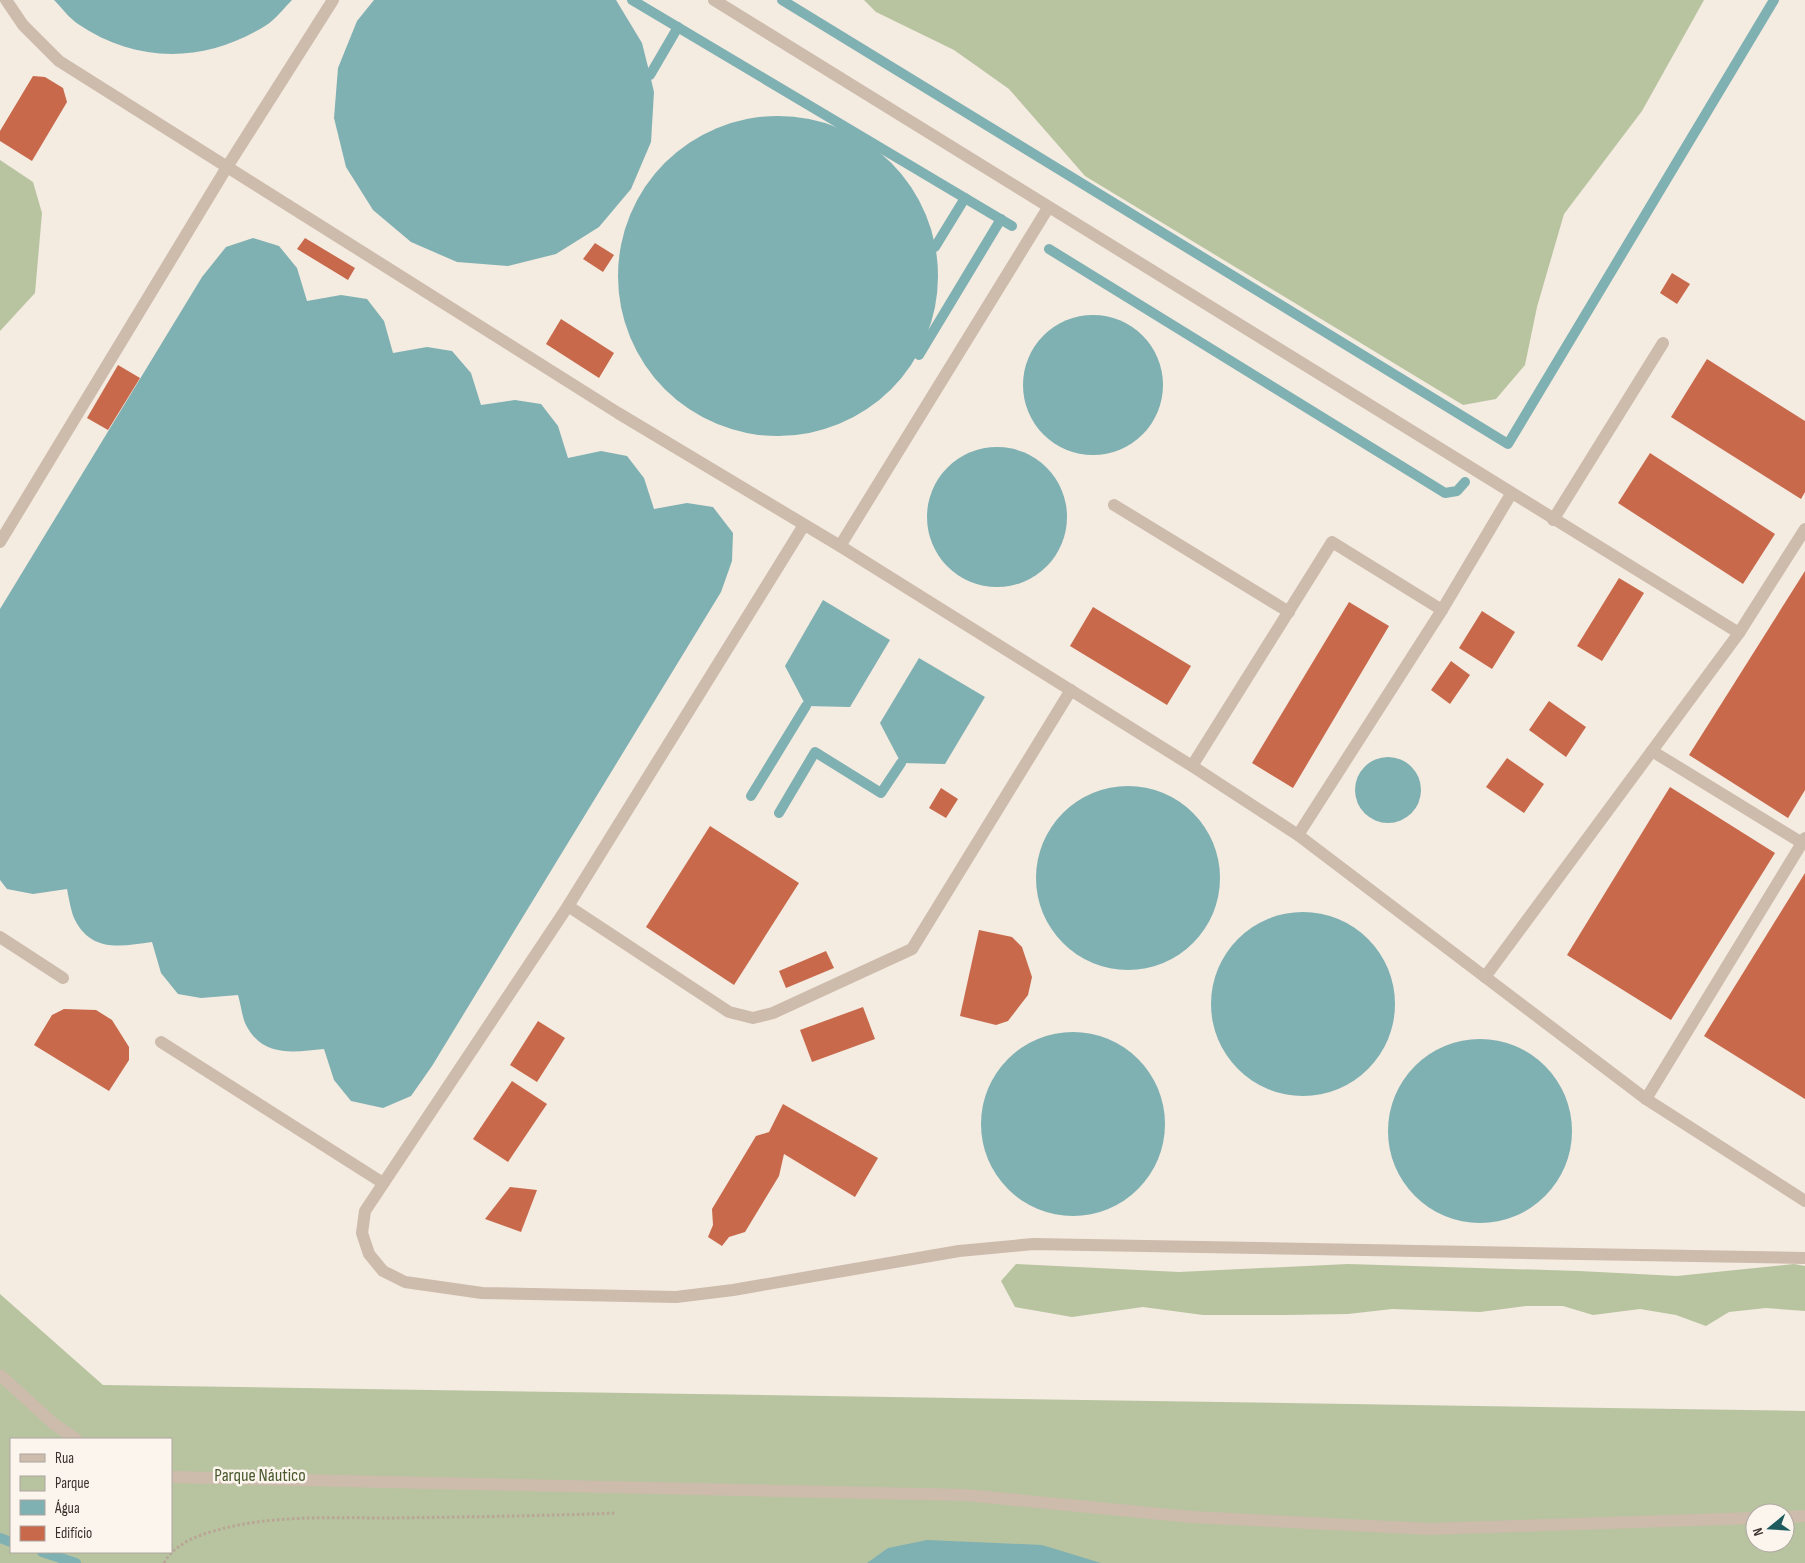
<svg xmlns="http://www.w3.org/2000/svg" width="1805" height="1563" viewBox="0 0 1805 1563" font-family="'Sofia Sans Condensed',sans-serif">
	<rect width="100%" height="100%" fill="#f4ebe1"/>
	<g fill="#b8c4a0" fill-rule="evenodd">
		<polygon points="864,0 1704,0 1642,111 1564,214 1537,307 1525,365 1496,399 1463,405 1085,176 1009,89 954,50 876,12"/>
		<polygon points="0,160 33,182 42,213 35,293 0,331"/>
		<polygon points="1016,1264 1179,1272 1348,1264 1579,1271 1677,1276 1794,1264 1805,1266 1805,1311 1766,1308 1729,1312 1706,1326 1676,1315 1640,1309 1593,1315 1563,1306 1526,1306 1480,1312 1392,1309 1348,1314 1285,1315 1203,1315 1143,1307 1072,1317 1015,1307 1001,1281"/>
		<path d="M0,1294L103,1385L1805,1411V1563H0ZM11,1439H171V1552H11ZM1755,1513H1785V1543H1755Z"/>
	</g>
	<g fill="#7fb0b2">
		<path d="M54,0H292C284,8 275,20 265,26C205,63 137,64 78,24C69,18 62,8 54,0Z"/>
		<polygon points="374,0 616,0 642,43 650,75 654,92 651,142 631,189 599,227 556,254 508,266 457,262 411,242 373,210 346,167 334,118 338,68 357,21"/>
		<circle cx="778" cy="276" r="160"/>
		<path d="M253,238L279,246L297,268L307,301L341,295L367,299L384,321L393,353L427,347L452,351L471,373L481,405L515,400L541,404L558,426L568,458L601,451L627,456L644,478L654,509L687,503L713,507L733,533L732,561L721,592L432,1066L411,1096L383,1108L351,1101L334,1080L324,1049C294,1052 263,1058 246,1025C242,1017 241,1005 238,995L201,998L178,994L161,973L152,942C122,946 92,953 75,920C71,912 69,899 67,889L33,894L7,889L0,880V609L202,277L226,247Z"/>
		<circle cx="1093" cy="385" r="70"/>
		<circle cx="997" cy="517" r="70"/>
		<polygon points="823,600 890,640 850,707 806,706 785,666"/>
		<polygon points="919,658 985,697 945,764 901,763 880,723"/>
		<circle cx="1388" cy="790" r="33"/>
		<circle cx="1128" cy="878" r="92"/>
		<circle cx="1303" cy="1004" r="92"/>
		<circle cx="1073" cy="1124" r="92"/>
		<circle cx="1480" cy="1131" r="92"/>
		<polygon points="927,1540 1042,1545 1101,1563 867,1563 888,1548"/>
	</g>
	<g fill="none" stroke-linecap="round" stroke-linejoin="round">
		<g stroke="#7fb0b2" stroke-width="10">
			<polyline points="632,0 1012,226"/>
			<polyline points="782,0 1508,444 1774,0"/>
			<polyline points="650,75 678,27"/>
			<polyline points="935,247 965,198"/>
			<polyline points="1049,249 1445,493 1457,491 1465,482"/>
			<polyline points="919,355 1001,219"/>
			<polyline points="751,796 806,706"/>
			<polyline points="779,813 815,752 881,793 901,763"/>
			<polyline points="0,1538 11,1542"/>
			<polyline points="42,1552 76,1563"/>
		</g>
	</g>
	<g fill="#c8694b">
		<polygon points="33,76 45,77 63,88 67,102 32,161 0,141 0,131"/>
		<polygon points="305,238 355,268 348,280 297,249"/>
		<polygon points="595,243 614,255 603,272 583,259"/>
		<polygon points="1672,273 1690,284 1677,304 1660,293"/>
		<polygon points="561,319 614,353 599,378 546,344"/>
		<polygon points="1707,359 1805,421 1805,492 1801,499 1671,417"/>
		<polygon points="118,365 140,378 108,430 87,418"/>
		<polygon points="1650,453 1775,534 1743,584 1618,503"/>
		<polygon points="1805,571 1805,790 1788,818 1689,755"/>
		<polygon points="1619,578 1644,593 1602,661 1577,646"/>
		<polygon points="1349,602 1389,626 1293,788 1252,763"/>
		<polygon points="1093,607 1191,666 1167,705 1070,646"/>
		<polygon points="1482,611 1515,632 1492,669 1459,648"/>
		<polygon points="1451,661 1470,675 1450,704 1431,690"/>
		<polygon points="1549,701 1586,727 1566,757 1529,730"/>
		<polygon points="1507,758 1544,784 1524,813 1486,787"/>
		<polygon points="1670,787 1775,853 1671,1020 1567,955"/>
		<polygon points="941,788 958,799 946,818 929,808"/>
		<polygon points="710,826 799,883 734,985 646,927"/>
		<polygon points="1805,873 1805,1099 1704,1036"/>
		<polygon points="979,930 1012,937 1022,947 1032,977 1028,995 1008,1021 996,1025 960,1016"/>
		<polygon points="826,951 834,968 786,988 779,971"/>
		<polygon points="863,1007 875,1039 812,1062 800,1030"/>
		<polygon points="64,1009 96,1010 112,1020 129,1047 129,1060 109,1091 34,1045 52,1015"/>
		<polygon points="538,1021 565,1038 537,1082 510,1065"/>
		<polygon points="512,1081 547,1104 508,1162 473,1139"/>
		<polygon points="783,1104 878,1158 855,1197 784,1154 779,1176 745,1232 729,1237 722,1246 708,1237 713,1225 712,1209 756,1136 769,1132"/>
		<polygon points="510,1187 537,1190 521,1232 485,1219"/>
	</g>
	<g fill="none" stroke-linecap="round" stroke-linejoin="round">
		<path stroke="#b9a596" stroke-width="3" stroke-dasharray="2.5 2.5" stroke-linecap="butt" d="M164,1563C175,1542 204,1533 225,1528C278,1515 335,1518 388,1518C464,1517 540,1516 616,1513"/>
		<g stroke="#cdbbac" stroke-width="12">
			<polyline points="6,0 23,25 59,61 618,413 840,546 1192,766 1298,835 1646,1099 1805,1201"/>
			<polyline points="714,0 1739,633"/>
			<polyline points="1114,505 1289,612"/>
			<polyline points="1553,520 1663,343"/>
			<polyline points="804,525 568,906 365,1211 362,1233 369,1254 383,1271 405,1282 482,1293 676,1297 733,1290 959,1251 1033,1244 1805,1258"/>
			<polyline points="0,542 227,167 333,0"/>
			<polyline points="840,546 1048,208"/>
			<polyline points="1652,751 1802,843"/>
			<polyline points="1192,766 1332,542 1442,610"/>
			<polyline points="1298,835 1442,610 1511,494"/>
			<polyline points="568,906 729,1012 753,1018 773,1013 912,949 1071,690"/>
			<polyline points="0,937 63,978"/>
			<polyline points="1485,977 1739,633 1805,529"/>
			<polyline points="161,1042 383,1183"/>
			<polyline points="1646,1099 1805,838"/>
			<polyline points="0,1375 54,1424 76,1439"/>
			<polyline points="171,1477 965,1495 1192,1517 1429,1529 1755,1518"/>
			<polyline points="1785,1517 1805,1516"/>
		</g>
	</g>
	<g text-anchor="middle" dominant-baseline="central" stroke-width="5" stroke-linejoin="round" paint-order="stroke">
		<g font-size="18" fill="#4a5a2e" stroke="#fbf5ee">
			<text x="260" y="1475">Parque Náutico</text>
		</g>
	</g>
	<rect x="10" y="1438" width="162" height="115" fill="#fbf5ee" stroke="#aea6a0"/>
	<rect x="20" y="1454" width="25" height="8" fill="#cdbbac" stroke="#aea6a0"/>
	<text x="55" y="1463" font-size="15" fill="#3b302b">Rua</text>
	<rect x="20" y="1476" width="25" height="15" fill="#b8c4a0" stroke="#aea6a0"/>
	<text x="55" y="1488" font-size="15" fill="#3b302b">Parque</text>
	<rect x="20" y="1500" width="25" height="15" fill="#7fb0b2" stroke="#aea6a0"/>
	<text x="55" y="1513" font-size="15" fill="#3b302b">Água</text>
	<rect x="20" y="1526" width="25" height="15" fill="#c8694b" stroke="#aea6a0"/>
	<text x="55" y="1538" font-size="15" fill="#3b302b">Edifício</text>
	<g transform="translate(1770 1528) rotate(252)"><circle r="24" fill="#fbf5ee" stroke="#aea6a0"/>
	<path d="M0-4L9 19L0 12L-9 19Z" fill="#1f5a5e"/>
	<text y="-8" font-size="14" font-weight="bold" text-anchor="middle" fill="#3b302b">N</text>
	</g>
</svg>
